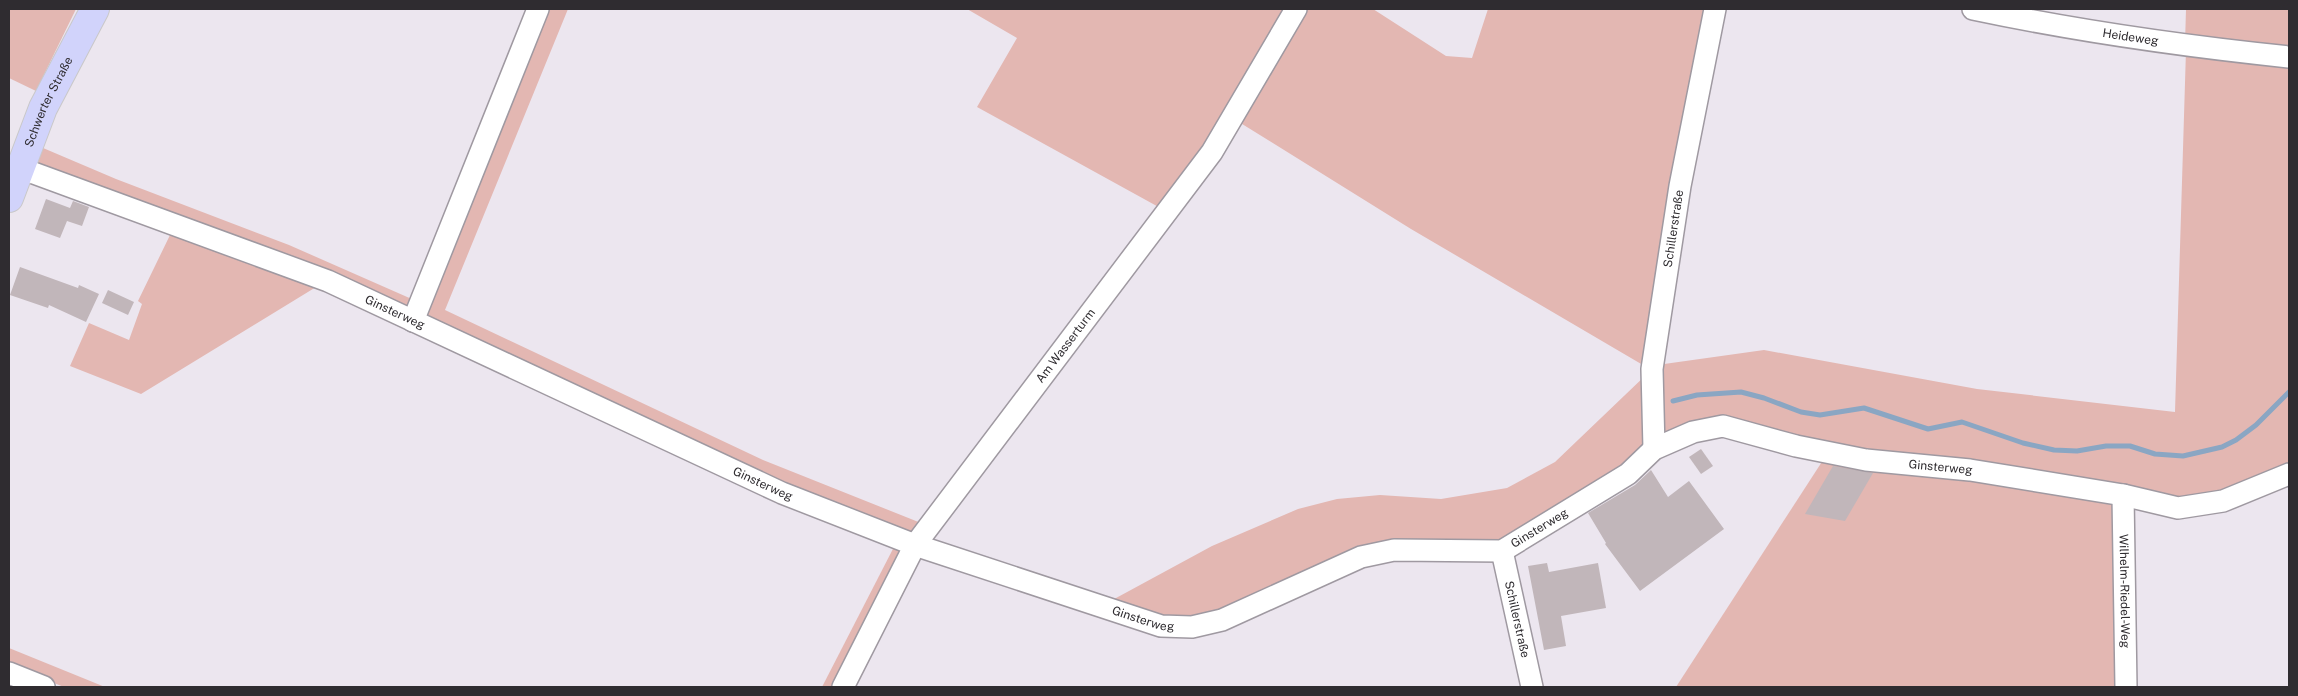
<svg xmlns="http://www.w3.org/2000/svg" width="2298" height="696" viewBox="0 0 2298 696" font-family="'Public Sans',sans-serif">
	<rect width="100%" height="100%" fill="#ece6ef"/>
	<g fill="#e3b7b2">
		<polygon points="9,9 76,9 36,91 9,78"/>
		<polygon points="543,9 568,9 445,310 763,460 926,525 912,536 786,490 424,317"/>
		<polygon points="967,9 1290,9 1164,210 977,107 1017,38"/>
		<polygon points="1301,9 1373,9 1446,56 1472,58 1488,9 1713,9 1648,368 1411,229 1234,119"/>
		<polygon points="2186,9 2289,9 2289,54 2185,44"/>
		<polygon points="2186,50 2289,62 2289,469 2222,495 2178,503 1867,457 1723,423 1658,443 1657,365 1764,350 1977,389 2175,412"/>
		<polygon points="36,145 116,179 289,245 414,300 410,307 400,309 28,166"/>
		<polygon points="171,233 321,284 141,394 70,366 89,323 129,340 142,304 138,301"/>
		<polygon points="1648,373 1650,450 1499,547 1431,546 1187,623 1105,604 1212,546 1298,509 1337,499 1380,495 1441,499 1507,488 1555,462"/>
		<polygon points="1827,454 2120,497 2123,687 1676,687"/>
		<polygon points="896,543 901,549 901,558 837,687 822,687"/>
		<polygon points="9,648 105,687 64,687 9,665"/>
	</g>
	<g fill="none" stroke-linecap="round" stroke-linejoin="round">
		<polyline stroke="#8aa6c3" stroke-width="5" points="1673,401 1697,395 1741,392 1764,398 1801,412 1820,415 1864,408 1928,429 1962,422 2023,443 2054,450 2077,451 2106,446 2130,446 2155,454 2183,456 2222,447 2236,440 2256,425 2289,392"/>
	</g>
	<g fill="#c1b6ba">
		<polygon points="46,199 70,208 73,201 89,207 82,226 67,221 60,238 35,229"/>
		<polygon points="20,267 78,288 79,285 99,294 86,322 49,305 48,308 10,295"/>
		<polygon points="108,290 134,302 128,315 102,303"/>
		<polygon points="1701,449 1713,466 1701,474 1689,457"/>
		<polygon points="1833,466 1873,473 1845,521 1805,514"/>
		<polygon points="1651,470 1668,497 1689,481 1724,529 1640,591 1605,544 1606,543 1588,513 1635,485"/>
		<polygon points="1547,563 1549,572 1598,563 1606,608 1561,616 1566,646 1544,650 1528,566"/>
	</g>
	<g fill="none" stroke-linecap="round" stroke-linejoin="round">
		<defs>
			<g id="minor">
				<path id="s1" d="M1973,9C2077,31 2183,46 2289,57"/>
				<path id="s2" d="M20,168L328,281L782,493L915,545L1161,626L1192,627L1222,620L1361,557L1394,550L1502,551L1628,474L1654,449L1693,432L1723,426L1796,446L1866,460L1970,470L2123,495L2178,508L2223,501L2289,474"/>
				<polyline points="413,321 538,9"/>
				<path id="s3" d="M1654,449L1652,369L1680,186L1715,9"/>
				<path id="s4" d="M2123,495L2126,687"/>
				<path id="s5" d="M1502,551L1532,687"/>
				<polyline points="9,673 44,687"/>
				<path id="s6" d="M843,687L915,545L1212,152L1296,9"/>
			</g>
			<g id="major">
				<path id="s7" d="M9,198L43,108L95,9"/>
			</g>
		</defs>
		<use href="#minor" stroke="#9f99a1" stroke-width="24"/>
		<use href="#major" stroke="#c9c8c9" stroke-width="30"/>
		<use href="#minor" stroke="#fff" stroke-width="21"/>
		<use href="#major" stroke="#d1d3fb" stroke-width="28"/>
	</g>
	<g text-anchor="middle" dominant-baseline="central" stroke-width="4" stroke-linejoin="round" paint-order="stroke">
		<g font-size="12" fill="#2f2c30" stroke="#ece6ef">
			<text stroke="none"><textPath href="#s1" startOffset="160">Heideweg</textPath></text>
			<text stroke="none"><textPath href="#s7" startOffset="104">Schwerter Straße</textPath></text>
			<text stroke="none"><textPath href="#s3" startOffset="222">Schillerstraße</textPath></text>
			<text stroke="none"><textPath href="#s2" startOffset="402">Ginsterweg</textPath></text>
			<text stroke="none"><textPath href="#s6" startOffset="409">Am Wasserturm</textPath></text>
			<text stroke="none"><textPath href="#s2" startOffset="2066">Ginsterweg</textPath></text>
			<text stroke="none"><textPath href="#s2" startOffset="808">Ginsterweg</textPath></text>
			<text stroke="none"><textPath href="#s2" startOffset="1631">Ginsterweg</textPath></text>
			<text stroke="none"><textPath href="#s4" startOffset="96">Wilhelm-Riedel-Weg</textPath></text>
			<text stroke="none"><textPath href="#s2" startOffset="1212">Ginsterweg</textPath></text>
			<text stroke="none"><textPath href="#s5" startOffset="70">Schillerstraße</textPath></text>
		</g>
	</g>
	<rect width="2298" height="696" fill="none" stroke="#2f2c30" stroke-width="20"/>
</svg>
